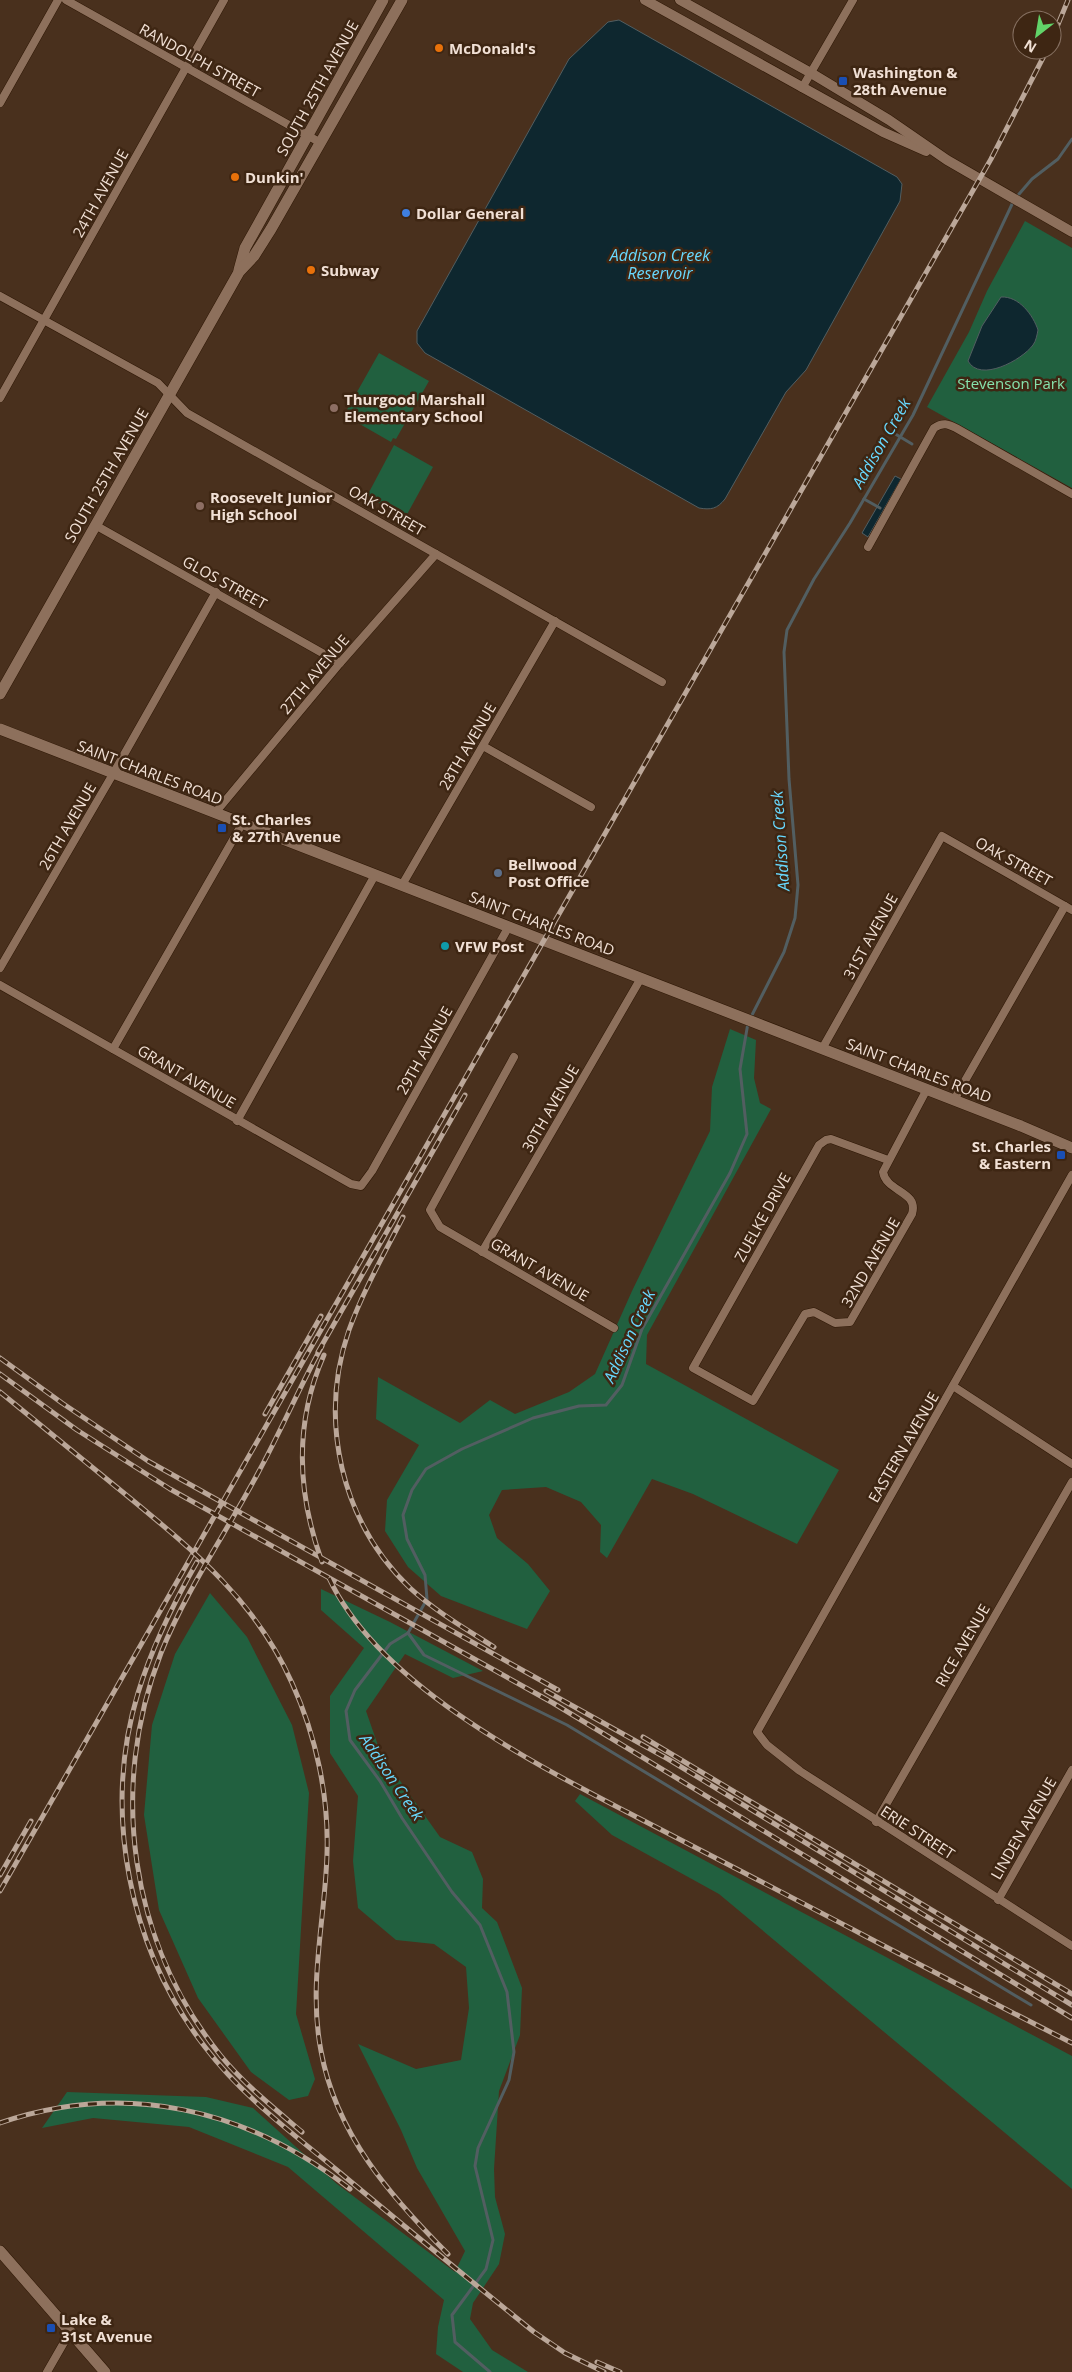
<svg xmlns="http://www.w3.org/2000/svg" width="1072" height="2372" viewBox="0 0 1072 2372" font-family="'Open Sans',sans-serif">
	<rect width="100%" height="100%" fill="#49301d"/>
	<g fill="#21603f">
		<polygon points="1025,221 1072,248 1072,488 927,407 969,332 987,291"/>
		<polygon points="379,353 429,381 396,439 393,438 391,442 344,415"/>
		<polygon points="394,445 433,467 405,518 367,496"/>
		<polygon points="730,1029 756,1040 754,1078 760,1103 771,1109 647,1335 646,1364 839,1470 797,1544 693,1494 652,1479 607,1558 600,1552 601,1525 581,1502 546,1487 502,1490 489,1515 497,1538 528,1564 550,1591 527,1629 441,1596 408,1567 385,1531 387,1500 419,1445 376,1419 378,1377 460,1423 490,1400 515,1414 569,1392 595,1374 632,1291 710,1131 712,1087"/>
		<polygon points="321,1589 390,1622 483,1671 453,1678 405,1654 366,1711 381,1754 440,1837 472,1852 483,1879 482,1908 497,1922 522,1988 520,2035 499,2091 494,2169 495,2197 505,2234 499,2264 473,2303 470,2319 492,2350 528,2372 463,2372 436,2354 438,2327 444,2300 288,2167 189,2127 93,2118 42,2128 67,2092 206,2097 253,2108 337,2184 455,2272 465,2251 417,2168 401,2130 358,2044 416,2069 461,2060 469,2008 466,1967 434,1944 396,1940 358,1908 353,1861 358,1796 330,1753 330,1696 364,1648 321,1610"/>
		<polygon points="210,1593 247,1637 292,1725 309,1793 296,2014 315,2079 308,2096 289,2100 251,2072 198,1998 159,1910 144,1815 152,1725 175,1654"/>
		<polygon points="580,1794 1072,2056 1072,2189 719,1894 612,1835 575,1801"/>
	</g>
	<g fill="#0e272f" stroke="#525e61">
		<path d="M619,20L897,177L902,184L900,201L806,370L786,392L725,499C717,509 711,510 699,508L425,353L417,343V331L569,59L608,22Z"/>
		<path d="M1001,297C1019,296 1033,315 1038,330C1037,335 1036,341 1033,345C1022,360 980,383 968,361L982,326Z"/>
		<polygon points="895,476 901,479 868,537 862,533"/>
	</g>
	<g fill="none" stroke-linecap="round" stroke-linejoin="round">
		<g stroke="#525e61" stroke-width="3">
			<polyline points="892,432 912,444"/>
			<polyline points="864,499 880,508"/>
			<polyline points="751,1017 784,952 795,918 798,885 789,779 784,652 787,630 814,579 850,523 913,415 1014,200 1032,179 1058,159 1072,139"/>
			<polyline points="408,1633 424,1655 567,1725 1031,2005"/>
			<polyline points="490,2372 455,2342 452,2315 486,2269 493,2240 475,2166 478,2148 509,2080 514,2052 507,1992 480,1925 452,1892 402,1818 380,1781 350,1740 346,1711 355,1690 390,1644 408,1633 427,1599 425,1575 407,1539 403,1515 412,1490 426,1469 462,1449 533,1418 579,1406 606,1405 622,1385 642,1329 730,1173 747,1134 740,1069 748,1023"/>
		</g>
		<defs>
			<g id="minor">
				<polyline points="66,0 321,143"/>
				<polyline points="802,88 853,0"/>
				<polyline points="0,103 58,0"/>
				<polyline points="0,296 158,383 187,413 662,682"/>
				<polyline points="0,398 224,0"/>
				<polyline points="95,525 340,663"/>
				<path d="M868,547L934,428C943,422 948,424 956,428L1072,494"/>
				<polyline points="483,746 591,807"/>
				<polyline points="215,813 340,663 436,554"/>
				<polyline points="402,885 555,621"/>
				<polyline points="0,968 113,774 216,592"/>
				<polyline points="0,985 351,1184 361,1186 372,1171 509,926"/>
				<polyline points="113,1049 242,824"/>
				<polyline points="822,1049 942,836 1072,910"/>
				<polyline points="514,1057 430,1210 440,1227 614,1328"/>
				<polyline points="954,1100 1065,906"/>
				<polyline points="237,1121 375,875"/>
				<path d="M888,1160L831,1139L826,1140L819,1145L693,1368L753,1401L805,1314L814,1312L835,1323L850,1322L912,1214C919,1191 886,1192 883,1172L927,1089"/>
				<polyline points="1072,1175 757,1732 767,1745 800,1771 1072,1946"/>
				<polyline points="482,1252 641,978"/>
				<polyline points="953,1386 1072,1464"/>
				<polyline points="876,1822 1072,1482"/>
				<polyline points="998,1900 1072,1770"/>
				<polyline points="47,2372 70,2332"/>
			</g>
			<g id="tertiary">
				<polyline points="645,0 883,132 926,151"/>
				<polyline points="680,0 811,73 889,120 947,160 1072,232"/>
			</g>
			<g id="secondary">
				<polyline points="239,270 245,248 383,0"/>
				<polyline points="0,694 239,272 254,256 271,229 402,0"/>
				<polyline points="0,729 1021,1126 1072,1148"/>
				<polyline points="0,2251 105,2372"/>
			</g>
		</defs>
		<use href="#minor" stroke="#2e1705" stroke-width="9"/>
		<use href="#tertiary" stroke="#2e1705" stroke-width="11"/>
		<use href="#secondary" stroke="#2e1705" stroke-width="12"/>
		<use href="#minor" stroke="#8d705c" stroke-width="8"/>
		<use href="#tertiary" stroke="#8d705c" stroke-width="10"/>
		<use href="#secondary" stroke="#8d705c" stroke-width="11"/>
		<defs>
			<g id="rail">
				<polyline points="1052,39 1068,0"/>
				<path d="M403,1217C384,1254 363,1291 349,1330C318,1420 341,1522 410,1588C435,1611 466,1629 494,1647"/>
				<polyline points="318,1352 465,1095"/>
				<polyline points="0,1358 62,1403 148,1461 558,1690"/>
				<polyline points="0,1374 77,1430 170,1489 553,1703 1072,2018"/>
				<path d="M0,1392C42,1426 83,1460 125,1494C193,1550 255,1600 292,1683C316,1736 329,1796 327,1854C325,1921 308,1984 321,2051C336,2134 390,2196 448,2254"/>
				<polyline points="265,1414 321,1316"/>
				<path d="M197,1562C173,1604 152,1647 138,1693C102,1812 129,1949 205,2047C242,2096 291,2132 338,2171C403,2225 468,2279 534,2332L565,2353L604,2372"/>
				<path d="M322,1562C297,1493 294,1423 324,1355"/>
				<path d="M329,1578C377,1682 527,1760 625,1811C670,1834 715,1858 760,1881C864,1935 967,1990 1072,2043"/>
				<polyline points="546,1691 668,1759 1072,2005"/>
				<polyline points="643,1737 1072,1994"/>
				<polyline points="0,1875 31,1821"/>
				<polyline points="0,1891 991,159 1047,50"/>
				<path d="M0,2123C125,2080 248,2109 350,2189"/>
				<path d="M302,2132C274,2108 245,2085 221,2056C130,1943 108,1788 161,1653C186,1590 226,1533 258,1473C281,1431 299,1388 322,1346"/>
				<polyline points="597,2362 620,2372"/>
			</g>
		</defs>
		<use href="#rail" stroke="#bba799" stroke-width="5"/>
		<use href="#rail" stroke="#3e2613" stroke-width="3" stroke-dasharray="9" stroke-linecap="butt"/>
	</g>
	<g fill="#e8710a" stroke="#3e2613" stroke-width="2">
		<circle cx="439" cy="48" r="5"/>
		<circle cx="235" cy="177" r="5"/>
		<circle cx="311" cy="270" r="5"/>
	</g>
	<g fill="#1a4fb4" stroke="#3e2613" stroke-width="2">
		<rect x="838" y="76" width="10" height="10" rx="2.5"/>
		<rect x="217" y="823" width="10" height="10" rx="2.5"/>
		<rect x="1056" y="1150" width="10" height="10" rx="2.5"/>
		<rect x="46" y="2323" width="10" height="10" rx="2.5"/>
	</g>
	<circle fill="#3f7fe0" stroke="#3e2613" stroke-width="2" cx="406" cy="213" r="5"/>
	<g fill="#8d6e63" stroke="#3e2613" stroke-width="2">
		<circle cx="334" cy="408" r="5"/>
		<circle cx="200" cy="506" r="5"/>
	</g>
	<circle fill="#5c6f8a" stroke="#3e2613" stroke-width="2" cx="498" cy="873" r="5"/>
	<circle fill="#0f9aa8" stroke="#3e2613" stroke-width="2" cx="445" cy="946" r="5"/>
	<g text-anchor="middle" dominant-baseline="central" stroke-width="5" stroke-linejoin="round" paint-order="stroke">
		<g font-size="15" font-weight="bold" fill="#f1e0d5" stroke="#3e2613" text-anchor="start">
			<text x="449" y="48">McDonald's</text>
			<text x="853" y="72">Washington &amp;<tspan x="853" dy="17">28th Avenue</tspan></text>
			<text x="245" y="177">Dunkin'</text>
			<text x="416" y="213">Dollar General</text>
			<text x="321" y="270">Subway</text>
			<text x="344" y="399">Thurgood Marshall<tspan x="344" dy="17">Elementary School</tspan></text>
			<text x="210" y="497">Roosevelt Junior<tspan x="210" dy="17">High School</tspan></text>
			<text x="232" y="819">St. Charles<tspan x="232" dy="17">&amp; 27th Avenue</tspan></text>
			<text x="508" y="864">Bellwood<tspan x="508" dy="17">Post Office</tspan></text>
			<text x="455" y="946">VFW Post</text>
			<text x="1051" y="1146" text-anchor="end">St. Charles<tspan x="1051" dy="17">&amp; Eastern</tspan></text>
			<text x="61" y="2319">Lake &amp;<tspan x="61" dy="17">31st Avenue</tspan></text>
		</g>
		<g font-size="15" fill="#f1e0d5" stroke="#3e2613">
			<text transform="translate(200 60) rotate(29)">RANDOLPH STREET</text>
			<text transform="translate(317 88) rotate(-61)">SOUTH 25TH AVENUE</text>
			<text transform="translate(100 193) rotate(-61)">24TH AVENUE</text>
			<text transform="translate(106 475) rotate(-60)">SOUTH 25TH AVENUE</text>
			<text transform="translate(387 510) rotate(30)">OAK STREET</text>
			<text transform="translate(225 582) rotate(29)">GLOS STREET</text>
			<text transform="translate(314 674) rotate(-50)">27TH AVENUE</text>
			<text transform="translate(467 746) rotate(-60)">28TH AVENUE</text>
			<text transform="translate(150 772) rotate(21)">SAINT CHARLES ROAD</text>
			<text transform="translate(67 826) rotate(-60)">26TH AVENUE</text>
			<text transform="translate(1014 861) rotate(29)">OAK STREET</text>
			<text transform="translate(542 923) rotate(21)">SAINT CHARLES ROAD</text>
			<text transform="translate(870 936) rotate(-61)">31ST AVENUE</text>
			<text transform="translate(424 1050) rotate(-61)">29TH AVENUE</text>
			<text transform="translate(919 1070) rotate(21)">SAINT CHARLES ROAD</text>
			<text transform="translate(187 1076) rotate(30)">GRANT AVENUE</text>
			<text transform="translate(550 1108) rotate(-60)">30TH AVENUE</text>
			<text transform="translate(762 1217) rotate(-61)">ZUELKE DRIVE</text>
			<text transform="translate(870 1262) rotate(-60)">32ND AVENUE</text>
			<text transform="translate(540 1269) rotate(30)">GRANT AVENUE</text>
			<text transform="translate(903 1447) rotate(-60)">EASTERN AVENUE</text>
			<text transform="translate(962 1645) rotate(-60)">RICE AVENUE</text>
			<text transform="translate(1023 1828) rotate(-60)">LINDEN AVENUE</text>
			<text transform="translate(918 1832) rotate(33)">ERIE STREET</text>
		</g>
		<g font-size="15" fill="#86e1ac" stroke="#3e2613">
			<text x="1011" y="383">Stevenson Park</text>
		</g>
		<g font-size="16" font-style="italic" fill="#68d9ff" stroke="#3e2613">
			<text x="660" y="255">Addison Creek<tspan x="660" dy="18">Reservoir</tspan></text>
			<text transform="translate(881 443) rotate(-60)">Addison Creek</text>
			<text transform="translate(780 841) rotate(-94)">Addison Creek</text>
			<text transform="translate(629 1336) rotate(-65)">Addison Creek</text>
			<text transform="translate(392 1777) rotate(56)">Addison Creek</text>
		</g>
	</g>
	<g transform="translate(1037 35) rotate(211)"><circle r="24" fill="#3e2613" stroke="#867061"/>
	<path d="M0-4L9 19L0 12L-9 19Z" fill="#62d469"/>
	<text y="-8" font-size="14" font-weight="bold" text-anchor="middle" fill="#f1e0d5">N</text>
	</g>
</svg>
